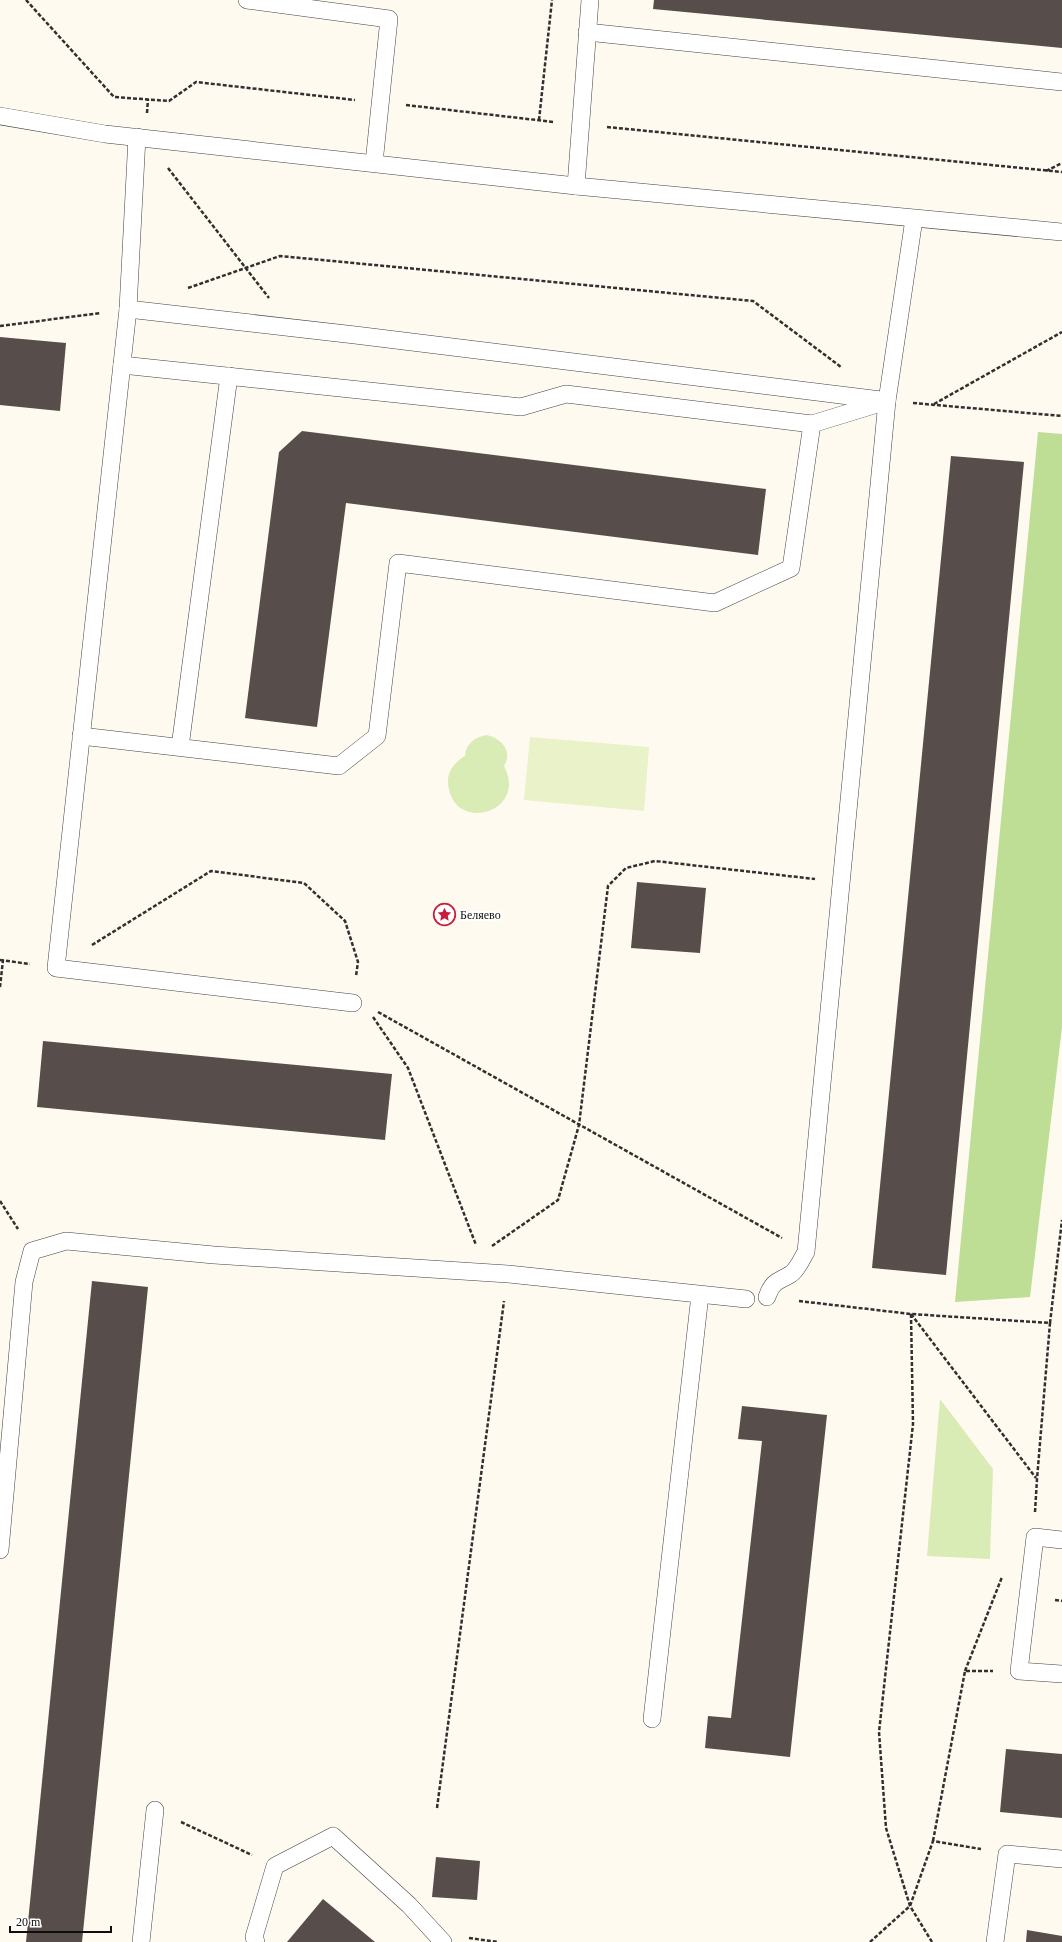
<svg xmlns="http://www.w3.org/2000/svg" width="1062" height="1942" viewBox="0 0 1062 1942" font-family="'Times New Roman',serif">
	<rect width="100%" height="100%" fill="#fffaef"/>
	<g fill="#d9ecb6">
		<path d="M487,735C502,739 513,751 504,766C529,813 452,835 448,783C447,771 456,761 465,756C466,743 475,737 487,735Z"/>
		<polygon points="940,1399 993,1469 990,1559 927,1556"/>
	</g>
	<polygon fill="#bedd95" points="1038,432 1062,434 1062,1027 1030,1297 955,1302"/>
	<polygon fill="#e9f2c8" points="530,737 649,747 644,811 524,800"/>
	<g fill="#574d4a">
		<polygon points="654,0 1062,0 1062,48 653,9"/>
		<polygon points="0,337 66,343 60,411 0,405"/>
		<polygon points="302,431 766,489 758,555 346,503 317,727 245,718 279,452"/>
		<polygon points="951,456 1024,462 946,1275 872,1268"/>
		<polygon points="637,882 706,888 700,953 631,948"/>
		<polygon points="43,1041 392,1074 385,1140 37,1107"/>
		<polygon points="92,1281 148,1287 82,1942 26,1942"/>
		<polygon points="742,1406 827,1415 790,1757 705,1748 708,1716 731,1718 762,1441 738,1439"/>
		<polygon points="1006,1749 1062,1754 1062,1818 1000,1812"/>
		<polygon points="436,1857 480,1861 477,1900 432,1897"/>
		<polygon points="323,1899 375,1942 287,1942"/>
		<polygon points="1027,1930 1062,1936 1062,1942 1026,1942"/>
	</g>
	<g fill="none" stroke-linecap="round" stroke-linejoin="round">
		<defs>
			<g id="service">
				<polyline points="247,0 389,19 374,163"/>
				<polyline points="587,32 1062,82"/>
				<polyline points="0,116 105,134 576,186 1062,232"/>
				<polyline points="137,137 128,309 355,335 881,400"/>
				<polyline points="576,186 590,0"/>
				<polyline points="128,309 56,968 353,1003"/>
				<polyline points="122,365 521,407 566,394 812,424"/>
				<polyline points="81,736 339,766 377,736 398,563 715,603 791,568 812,424 887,401"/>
				<polyline points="180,747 229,376"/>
				<path d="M767,1297C773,1280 778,1282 791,1274C798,1269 802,1258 806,1252L887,401L914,219"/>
				<polyline points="1062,1540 1035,1537 1019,1671 1062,1674"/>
				<polyline points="0,1550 24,1282 32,1251 66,1241 214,1255 508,1274 746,1299"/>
				<polyline points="652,1719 700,1295"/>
				<polyline points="141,1942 155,1810"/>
				<polyline points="256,1942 254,1937 275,1866 333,1836 409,1905 443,1942"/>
				<polyline points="995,1942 1007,1854 1062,1859"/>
			</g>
		</defs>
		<use href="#service" stroke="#414141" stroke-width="18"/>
		<g stroke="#303030" stroke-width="2.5" stroke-dasharray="4 2" stroke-linecap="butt">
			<polyline points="26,0 114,97 169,101 196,82 355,100"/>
			<polyline points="406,105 554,122"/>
			<polyline points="147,113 148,99"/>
			<polyline points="539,120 552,0"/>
			<polyline points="607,127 1062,172"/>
			<polyline points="168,168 269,298"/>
			<polyline points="1046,171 1062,163"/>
			<polyline points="188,288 280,256 753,301 841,367"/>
			<polyline points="0,326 101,313"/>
			<polyline points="913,403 1062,416"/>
			<polyline points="934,404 1062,332"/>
			<polyline points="92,945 211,871 304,883 345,921 358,962 356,976"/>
			<polyline points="0,960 30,964"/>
			<polyline points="0,987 3,960"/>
			<polyline points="378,1012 782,1238"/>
			<polyline points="373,1017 408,1068 476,1245"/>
			<polyline points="0,1201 18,1229"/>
			<polyline points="492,1246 558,1200 579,1125 608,886 626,868 655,861 815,879"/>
			<polyline points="799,1301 911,1314 1050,1323 1062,1220"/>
			<polyline points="911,1314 913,1424 879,1732 886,1828 910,1906 932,1942"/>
			<polyline points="911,1314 1036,1478"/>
			<polyline points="1035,1512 1037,1479 1050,1323"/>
			<polyline points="1055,1600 1062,1601"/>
			<polyline points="965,1671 1002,1577"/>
			<polyline points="437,1808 504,1301"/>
			<polyline points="181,1822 252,1855"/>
			<polyline points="933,1841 965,1671 993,1671"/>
			<polyline points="469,1938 498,1942"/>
			<polyline points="870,1942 910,1906 933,1841 981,1849"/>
		</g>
		<use href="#service" stroke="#fff" stroke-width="17"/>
	</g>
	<defs>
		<symbol id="sight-ring" viewBox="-11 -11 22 22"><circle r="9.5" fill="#fff" stroke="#c61e3b" stroke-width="1.5"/><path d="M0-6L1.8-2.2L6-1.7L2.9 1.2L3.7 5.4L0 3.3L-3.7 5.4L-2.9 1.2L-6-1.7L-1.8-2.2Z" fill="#c61e3b"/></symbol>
	</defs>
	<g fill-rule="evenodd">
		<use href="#sight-ring" x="432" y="902" width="25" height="25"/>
	</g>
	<g text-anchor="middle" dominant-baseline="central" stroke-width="4" stroke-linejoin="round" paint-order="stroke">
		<g font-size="12" fill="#0e0e0e" stroke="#fff" text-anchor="start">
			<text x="460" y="915">Беляево</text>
		</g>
	</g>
	<path d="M10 1926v6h101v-6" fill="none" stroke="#0e0e0e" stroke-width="2"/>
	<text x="16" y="1926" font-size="12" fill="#0e0e0e" stroke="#ffffff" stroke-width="3" paint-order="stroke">20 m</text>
</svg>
